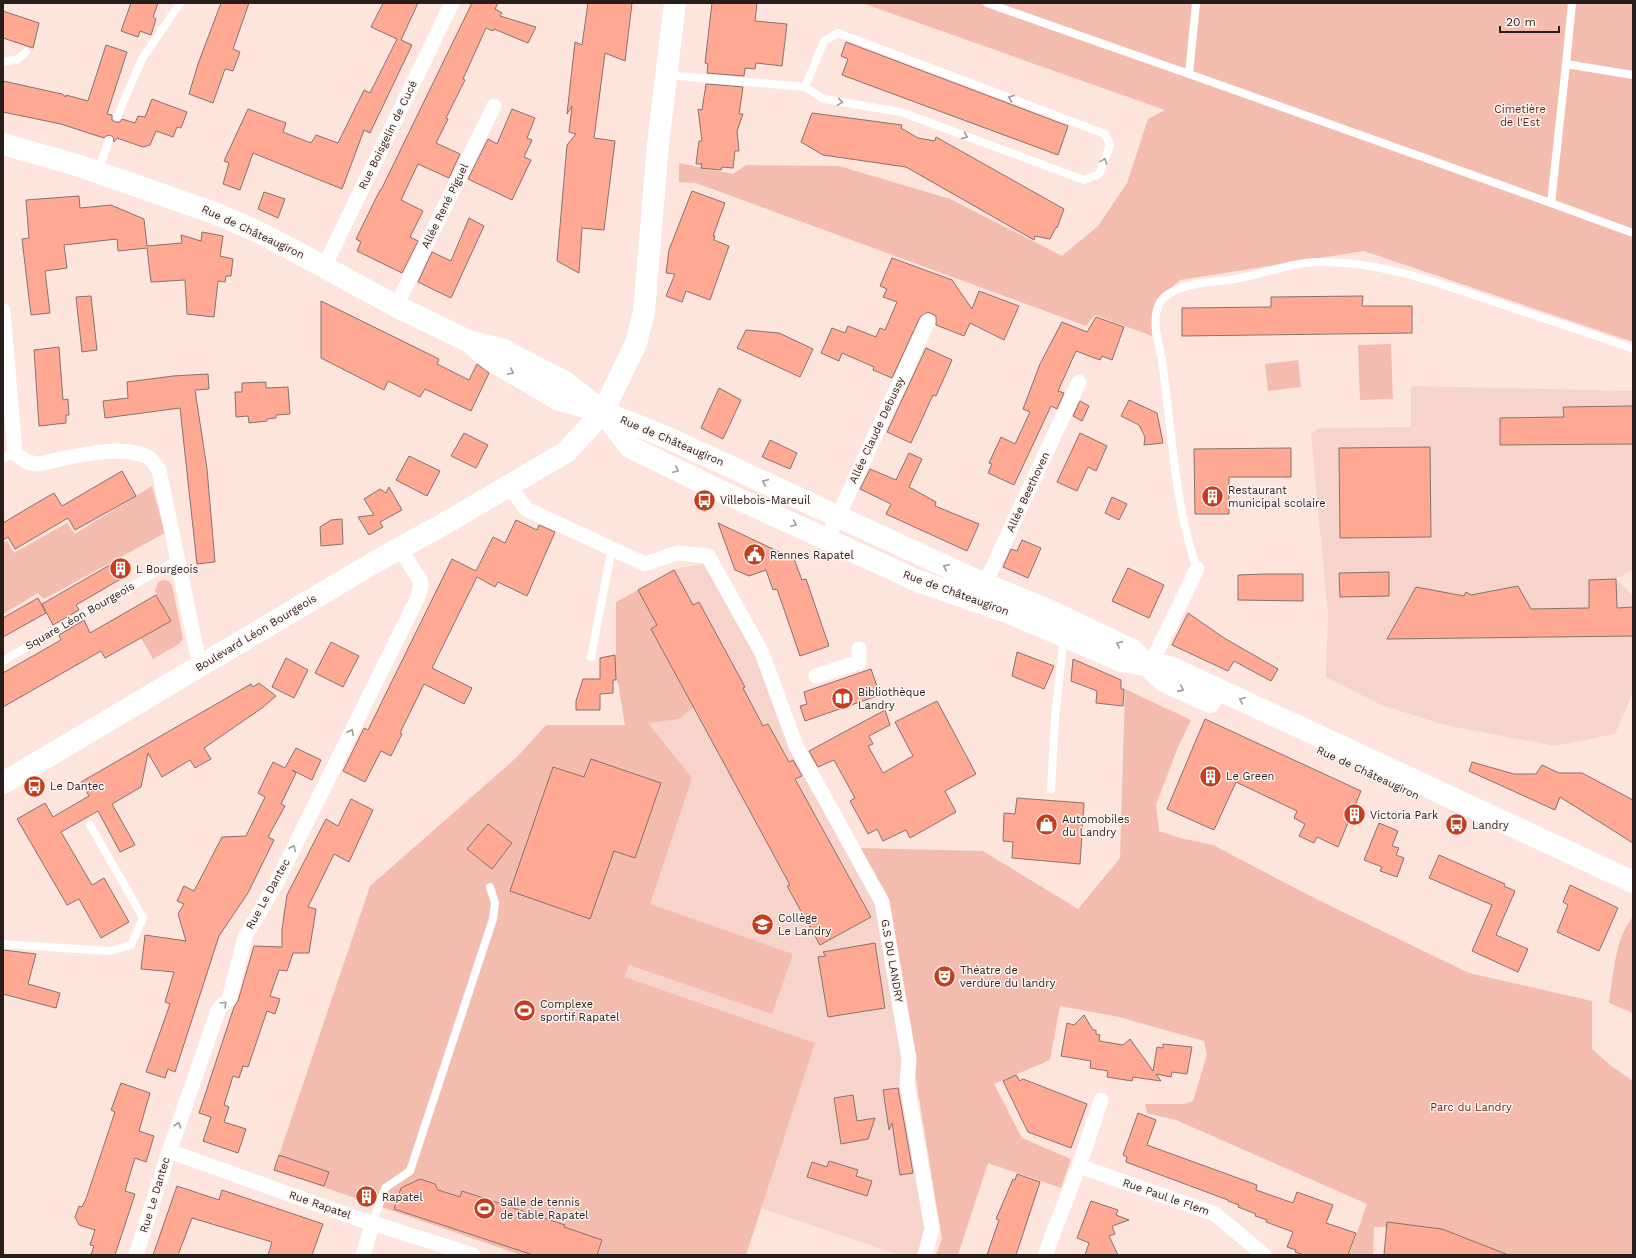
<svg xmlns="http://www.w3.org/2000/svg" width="1636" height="1258" viewBox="0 0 1636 1258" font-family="'Work Sans',sans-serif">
	<rect width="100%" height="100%" fill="#fde4dd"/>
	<g fill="#f6d4cc">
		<polygon points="1411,386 1633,391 1633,570 1616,579 1633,596 1633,692 1615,734 1555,746 1445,725 1381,705 1326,677 1328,614 1311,435 1318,428 1411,427"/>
		<polygon points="706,563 764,672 777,704 814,761 813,762 877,901 929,1229 923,1255 899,1255 761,1208 815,1043 625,977 650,904 647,722 616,679 616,602 673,570"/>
	</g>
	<g fill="#f3bcaf">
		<path d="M862,3H1633V342L1364,251L1180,280C1161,296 1150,310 1152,336L1095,315L1086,326L696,183L679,182V163L733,174L746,165L839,166L950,199L1062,256L1098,226L1127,183L1148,119L1165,110Z"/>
		<polygon points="1391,344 1393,399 1360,400 1358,345"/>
		<polygon points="1298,360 1301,387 1268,391 1265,364"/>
		<polygon points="152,486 165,533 44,599 38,593 3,614 3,543 7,541 14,553 67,523 75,534"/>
		<polygon points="163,580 169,581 172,585 183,639 179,644 153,659 141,638 171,621 155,591 158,582"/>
		<polygon points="638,590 657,625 651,629 694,707 679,719 648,723 692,778 650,904 793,954 772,1014 629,965 625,977 815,1043 746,1255 521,1255 274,1170 370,886 517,757 546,725 625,725 618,683 616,679 616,602"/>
		<polygon points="1125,689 1191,720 1178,747 1156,805 1159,831 1180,838 1213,845 1316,899 1469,973 1592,1001 1592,1049 1610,1065 1633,1081 1633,1255 1496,1255 1416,1227 1374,1227 1373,1255 1349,1255 1367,1204 1176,1120 1147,1113 1145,1104 1184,1104 1193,1101 1207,1055 1204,1041 1119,1017 1060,1006 1050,1060 994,1084 1022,1138 1071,1159 1061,1188 988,1163 958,1255 936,1255 942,1239 918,1092 894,929 886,893 858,848 983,851 1078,909 1120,858"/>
		<path d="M1633,917V1013L1609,1003C1613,977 1615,937 1633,917Z"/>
	</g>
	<g fill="#ffa995" stroke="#88726c">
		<polygon points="131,3 158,3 153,17 156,19 151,35 140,31 138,37 121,31"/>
		<polygon points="221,3 249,3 233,49 240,52 233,71 225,69 213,103 189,94 198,64"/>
		<polygon points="383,3 418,3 401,40 412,45 370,133 364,130 342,189 253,153 240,190 223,184 229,163 224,161 248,109 286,123 283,132 311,143 316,135 338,143 364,90 370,93 397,39 371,27"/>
		<polygon points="472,3 498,3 495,9 502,13 500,16 536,27 528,43 494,29 493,31 486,28 463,79 465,80 446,118 448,119 436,143 460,154 449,178 418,164 401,200 423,211 410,237 418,241 402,273 357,251 361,242 356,239 380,190 381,190"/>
		<polygon points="588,3 632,3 625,61 605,53 594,138 615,141 604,230 582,228 579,273 557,261 567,145 576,134 569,132 572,106 567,114 575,42 582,45"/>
		<polygon points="712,3 757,3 755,21 787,24 782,66 756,63 755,69 745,68 744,76 707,73 708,64 705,63"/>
		<polygon points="3,11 39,23 33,48 3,38"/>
		<polygon points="846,42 1068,126 1058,155 842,75 848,59 841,56"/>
		<polygon points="106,45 127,52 107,114 112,115 112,120 115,122 120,122 122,119 135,123 138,116 145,117 152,99 187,112 181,128 177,127 173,137 156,131 150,145 143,147 117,138 114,142 113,137 110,135 106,136 104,138 61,124 3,112 3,81 62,94 66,97 66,95 88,101"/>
		<polygon points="706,84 743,87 739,114 743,114 737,131 739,151 735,151 733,168 722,167 721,170 701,168 702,164 696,164 699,141 702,141 698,109 702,110"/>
		<polygon points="512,109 535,118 527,138 532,140 524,157 531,160 512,200 468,179 488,139 497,144"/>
		<polygon points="812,113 902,125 901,128 918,138 935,141 936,137 1064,209 1057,228 1056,227 1050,239 1035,236 1034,240 906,167 823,155 801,142"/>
		<polygon points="692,191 725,203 713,236 715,236 714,240 729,246 710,300 686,291 682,302 666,296 675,274 666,273 669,250"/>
		<polygon points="264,192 285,199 278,218 258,209"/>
		<polygon points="79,196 80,208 111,205 144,219 147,246 182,243 181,235 201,241 202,232 223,236 220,256 233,259 231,276 226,276 225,282 218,281 214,317 187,314 185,280 151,282 147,248 118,251 117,239 64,245 67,268 45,271 50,313 31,315 22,239 29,238 26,200"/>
		<polygon points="469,218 484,226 451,298 418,282 432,252 451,261"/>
		<polygon points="892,258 952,280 972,309 979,291 1019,306 1004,340 970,323 964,336 936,325 936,316 928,312 920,317 892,378 873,370 874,367 842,353 839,361 821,353 832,328 845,333 848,326 876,337 880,328 885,330 897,302 883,297 887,289 880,286"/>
		<polygon points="91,296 97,350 82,352 76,297"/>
		<polygon points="1363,296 1362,306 1412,306 1412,333 1182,336 1182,308 1271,307 1271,297"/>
		<polygon points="321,301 439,359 437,364 469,380 477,364 489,373 471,411 425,389 420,397 388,381 384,390 321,358"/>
		<polygon points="1096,317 1124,327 1112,360 1102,356 1100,360 1076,351 1058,391 1064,393 1057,409 1051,406 1014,485 988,473 992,464 989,463 1001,437 1015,444 1030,412 1023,409 1040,364 1062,322 1087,332"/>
		<polygon points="746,330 779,333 813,349 800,377 737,348"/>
		<polygon points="59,347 63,400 68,399 69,415 66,415 66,423 39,426 34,350"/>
		<polygon points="926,348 952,360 936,396 933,395 911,443 887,432"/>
		<polygon points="208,374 209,389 195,390 207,469 215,562 197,564 180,408 105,418 103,401 128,398 127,382 173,376"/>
		<polygon points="266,382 266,388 288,387 290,414 276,415 276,418 267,419 267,421 249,423 248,416 236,417 235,392 242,392 242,383"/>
		<polygon points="719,388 741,400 723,439 701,428"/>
		<polygon points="1129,400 1157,413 1163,443 1144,445 1145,437 1139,425 1121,416"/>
		<polygon points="1080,401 1089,406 1082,421 1073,416"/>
		<polygon points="1633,406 1633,444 1500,445 1500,418 1564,417 1563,407"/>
		<polygon points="464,433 488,445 476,468 451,456"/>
		<polygon points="1080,433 1107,446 1096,471 1088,467 1077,491 1057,482"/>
		<polygon points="770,440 797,453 790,469 762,457"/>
		<polygon points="1430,447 1431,537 1340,538 1339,448"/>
		<polygon points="1291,448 1291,477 1229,477 1229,514 1195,514 1194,449"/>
		<polygon points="909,453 922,459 909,487 936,502 935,506 979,524 967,551 886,514 891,504 860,489 870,469 896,480"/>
		<polygon points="409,456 440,471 427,496 396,480"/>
		<polygon points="122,471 136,496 75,530 68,518 15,549 8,537 3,540 3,523 28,508 54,493 62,506"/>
		<polygon points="389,487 402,510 380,522 383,527 369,535 358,517 374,515 364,499 380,489 386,493"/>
		<polygon points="1112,497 1127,504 1119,520 1105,513"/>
		<polygon points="342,519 343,544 321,546 320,527 331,520"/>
		<polygon points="516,520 537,530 539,525 555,532 527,596 498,582 495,587 477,577 432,668 472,688 464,704 424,684 400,733 402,734 391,756 381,751 365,782 343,771 364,728 368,730 452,559 476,571 493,537 505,543"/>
		<polygon points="718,523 794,559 802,580 806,579 829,646 800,656 777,589 773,590 766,570 749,576 735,570"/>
		<polygon points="1022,540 1041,548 1028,578 1003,567 1011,549 1017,551"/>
		<polygon points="122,558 131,573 76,605 79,610 53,625 42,604"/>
		<polygon points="1128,568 1164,585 1149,618 1112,601"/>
		<polygon points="674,570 693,605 699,602 745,687 743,688 763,726 768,724 789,762 793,760 802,776 795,779 871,917 820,945 787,886 790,885 651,629 657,625 638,590"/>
		<polygon points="1389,572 1389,596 1340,597 1339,573"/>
		<polygon points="1265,574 1303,574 1303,601 1238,600 1238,575"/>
		<polygon points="1616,579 1617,608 1633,607 1633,636 1387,639 1416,587 1464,596 1466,592 1471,595 1518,586 1531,609 1589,608 1589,580"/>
		<polygon points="156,595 171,621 105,658 101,651 3,707 3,673 61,640 59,635 84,620 90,633"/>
		<polygon points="38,598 46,613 3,637 3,618"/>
		<polygon points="1188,613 1224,638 1278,669 1271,681 1234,661 1228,671 1172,645"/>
		<polygon points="331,642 359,656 343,687 315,673"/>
		<polygon points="1017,652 1054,666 1044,689 1012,676"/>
		<polygon points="615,655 616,680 613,680 613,693 600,694 600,710 576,710 576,701 583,679 600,679 600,658"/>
		<polygon points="286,658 308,670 294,698 272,687"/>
		<polygon points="1073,659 1121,680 1121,689 1124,689 1123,706 1096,703 1097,691 1071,681"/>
		<polygon points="871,669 880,695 805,721 800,706 807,704 804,692"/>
		<polygon points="259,683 276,696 262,708 204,748 211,759 195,768 190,760 162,777 148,753 141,787 112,804 135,845 120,852 98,811 61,832 92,885 104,878 129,922 101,938 79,899 67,905 17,819 45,803 53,817 89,796 81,782 251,684 253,687"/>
		<polygon points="937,701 976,774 945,791 956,812 910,838 906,830 883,841 877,829 868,834 850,801 855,798 834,760 818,767 809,751 885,710 890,725 869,736 873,744 868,746 883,773 913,756 895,722"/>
		<polygon points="1205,719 1361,791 1338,847 1317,837 1314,843 1299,836 1305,824 1294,818 1297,811 1236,782 1214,830 1167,809"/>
		<polygon points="296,748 321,760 312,780 292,770 296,773 281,804 285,806 268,837 274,840 248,893 219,936 175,1072 168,1069 165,1078 146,1072 170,1004 165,1002 174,972 141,969 145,935 186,941 178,914 184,904 177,901 184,886 194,891 222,837 246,836 265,797 258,793 273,762 285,768"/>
		<polygon points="591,759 661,783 635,858 614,851 590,919 510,891 553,767 584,777"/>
		<polygon points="1472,762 1514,774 1536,774 1542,765 1559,773 1582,773 1633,800 1633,843 1560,797 1555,810 1469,771"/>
		<polygon points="1017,798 1084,803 1080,864 1012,858 1013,842 1003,841 1004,813 1015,814"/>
		<polygon points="351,799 373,810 349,862 334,854 308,907 316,909 309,953 293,953 287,971 279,970 270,996 280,999 275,1014 267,1011 248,1067 243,1066 239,1078 233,1076 224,1105 229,1107 224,1122 246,1129 238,1153 203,1141 211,1117 199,1113 234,1007 238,1001 254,946 282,947 282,929 287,895 326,819 338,826"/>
		<polygon points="1379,823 1398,831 1392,846 1399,848 1396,855 1404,858 1397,877 1380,871 1382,867 1364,860"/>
		<polygon points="488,824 512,843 492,869 467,849"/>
		<polygon points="1439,855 1505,884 1504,886 1515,891 1496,935 1528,949 1518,972 1472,951 1492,905 1429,878"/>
		<polygon points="1570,885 1618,908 1599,951 1557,932 1568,905 1563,902"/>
		<polygon points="875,943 885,1008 828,1017 818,957 826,956 823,952"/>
		<polygon points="3,950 36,954 28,984 60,993 56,1008 3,994"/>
		<polygon points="1084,1015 1093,1030 1096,1030 1096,1034 1100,1035 1099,1041 1123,1045 1130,1039 1153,1071 1157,1047 1163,1048 1163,1044 1192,1047 1187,1074 1172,1072 1171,1077 1156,1074 1161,1081 1133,1077 1132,1081 1107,1077 1108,1071 1090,1068 1091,1061 1061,1056 1067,1023 1074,1025"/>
		<polygon points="1016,1075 1020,1081 1023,1079 1087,1104 1071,1148 1028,1132 1003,1081"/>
		<polygon points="121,1083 150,1093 139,1131 154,1136 146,1162 135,1158 125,1191 135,1194 115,1255 91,1255 94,1246 90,1245 95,1230 79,1225 75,1217 79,1206 82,1207 86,1199 115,1112 111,1110"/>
		<polygon points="898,1088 913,1173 900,1175 892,1123 889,1130 883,1090"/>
		<polygon points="853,1095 857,1121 875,1118 868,1139 841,1144 834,1098"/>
		<polygon points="1138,1113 1156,1120 1147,1145 1257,1185 1256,1190 1293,1203 1297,1192 1333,1205 1326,1223 1356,1233 1348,1255 1304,1255 1295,1252 1296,1250 1287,1247 1293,1232 1266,1222 1267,1220 1255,1216 1256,1214 1238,1207 1239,1205 1228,1201 1228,1200 1126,1162 1127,1157 1123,1155"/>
		<polygon points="279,1155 329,1172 324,1186 274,1170"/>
		<polygon points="829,1161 858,1170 856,1176 872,1181 867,1196 807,1177 812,1162 827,1167"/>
		<polygon points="1017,1174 1040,1182 1016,1255 987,1255 999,1220 996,1219 1013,1179 1015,1180"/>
		<polygon points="420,1179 435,1184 438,1190 460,1197 462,1191 565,1225 564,1227 602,1240 597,1255 533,1255 394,1209 401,1188"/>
		<polygon points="177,1186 219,1200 222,1190 323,1224 312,1255 268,1255 272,1242 192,1218 178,1255 153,1255"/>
		<polygon points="1091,1201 1118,1210 1116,1215 1129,1220 1112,1226 1115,1234 1109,1236 1118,1255 1085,1255 1089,1243 1077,1238"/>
		<polygon points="1387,1222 1442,1229 1506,1254 1506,1255 1384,1255"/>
	</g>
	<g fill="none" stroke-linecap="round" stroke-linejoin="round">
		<g stroke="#fff" stroke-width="8">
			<polyline points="987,3 1189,74 1196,3"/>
			<polyline points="1572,3 1566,64 1633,75"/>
			<polyline points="3,62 18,59 26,52"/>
			<polyline points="1189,74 1551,203 1566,64"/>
			<polyline points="668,75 805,87 824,99 901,112 1084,180 1099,174 1110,145 1105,134 838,33 824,41 805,87"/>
			<polyline points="117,117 142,59 180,3"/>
			<polyline points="98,171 109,140"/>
			<polyline points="1551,203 1633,233"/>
			<polyline points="3,458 15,453"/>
			<path d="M1197,569C1174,503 1172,430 1162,361C1159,343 1151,322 1159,304C1169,284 1209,282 1229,280C1258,276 1291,262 1319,262C1379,261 1438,283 1495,302C1541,318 1587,332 1633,349"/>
			<polyline points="591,657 612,548"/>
			<polyline points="3,661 178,559"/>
			<polyline points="1051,789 1055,718 1064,637"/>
			<polyline points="3,944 109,951 131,945 143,918 90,825"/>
			<polyline points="373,1222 385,1188 410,1171 493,919 495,903 490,887"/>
		</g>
		<g stroke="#fff" stroke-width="15">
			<polyline points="324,267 452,3"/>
			<polyline points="396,306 494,106"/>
			<path d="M3,311L15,453L27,462L38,464C69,458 121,442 149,458C153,460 156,466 159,470L200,667"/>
			<polyline points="510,486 526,509 645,564 677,553 708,556 762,653 796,746 882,902 909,1059 907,1084 932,1229 925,1255"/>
			<polyline points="827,540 928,321"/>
			<polyline points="980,591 982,583 991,571 1079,382"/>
			<polyline points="1150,666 1197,569"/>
			<polyline points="816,676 859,662 859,649"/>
			<polyline points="169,1151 353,1217 473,1255"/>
			<polyline points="1079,1166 1101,1100"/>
			<polyline points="136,1255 167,1158 219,1008 229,999 245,937 277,882 418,597 421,586 420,580 400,549"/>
			<polyline points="363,1255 373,1222"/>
			<polyline points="1045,1255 1079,1166 1215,1214 1264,1255"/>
		</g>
		<g stroke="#fff" stroke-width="22">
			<polyline points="3,144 77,165 217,214 254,230 291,249 396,306 468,341 503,350 565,382 603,412 630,447 710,486 918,581 1010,613 1121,661 1150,666 1160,665 1170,667 1633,882"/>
			<polyline points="474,346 491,360 559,400 603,412 666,437 982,583 1048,610 1132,650 1164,681 1210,702"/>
			<polyline points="3,783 375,562 451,520 566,452 603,412 636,343 644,312 658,144 675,3"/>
		</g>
	</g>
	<defs><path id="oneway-chevron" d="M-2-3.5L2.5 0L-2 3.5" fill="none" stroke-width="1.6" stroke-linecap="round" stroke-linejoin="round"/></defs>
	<g stroke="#9e9a98">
		<use href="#oneway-chevron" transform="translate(1011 98) rotate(-159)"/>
		<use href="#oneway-chevron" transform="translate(840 102) rotate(9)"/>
		<use href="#oneway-chevron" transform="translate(965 136) rotate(21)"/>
		<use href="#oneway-chevron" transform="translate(1104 161) rotate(-70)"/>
		<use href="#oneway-chevron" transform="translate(511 372) rotate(30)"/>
		<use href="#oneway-chevron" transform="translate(676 470) rotate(25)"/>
		<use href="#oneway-chevron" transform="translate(765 482) rotate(-155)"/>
		<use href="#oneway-chevron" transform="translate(794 524) rotate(25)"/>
		<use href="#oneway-chevron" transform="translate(946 567) rotate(-155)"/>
		<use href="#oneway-chevron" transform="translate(1119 644) rotate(-155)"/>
		<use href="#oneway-chevron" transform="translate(1181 689) rotate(24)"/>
		<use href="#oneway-chevron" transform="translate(1242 700) rotate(-155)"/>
		<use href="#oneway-chevron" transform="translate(351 732) rotate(-64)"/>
		<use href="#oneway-chevron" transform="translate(293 848) rotate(-64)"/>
		<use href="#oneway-chevron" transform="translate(224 1004) rotate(-46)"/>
		<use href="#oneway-chevron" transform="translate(178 1125) rotate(-71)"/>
	</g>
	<defs>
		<symbol id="building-disc" viewBox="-11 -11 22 22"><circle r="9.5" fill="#c63c1d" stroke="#fff5f2"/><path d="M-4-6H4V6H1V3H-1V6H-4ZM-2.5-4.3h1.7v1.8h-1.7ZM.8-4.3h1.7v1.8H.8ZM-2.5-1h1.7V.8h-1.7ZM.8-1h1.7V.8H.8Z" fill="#fff"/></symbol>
		<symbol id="bus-disc" viewBox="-11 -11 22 22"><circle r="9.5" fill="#c63c1d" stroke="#fff5f2"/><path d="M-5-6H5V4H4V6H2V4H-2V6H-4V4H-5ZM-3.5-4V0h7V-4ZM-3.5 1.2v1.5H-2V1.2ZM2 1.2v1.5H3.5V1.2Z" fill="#fff"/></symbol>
		<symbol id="civic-disc" viewBox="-11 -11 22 22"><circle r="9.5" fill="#c63c1d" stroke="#fff5f2"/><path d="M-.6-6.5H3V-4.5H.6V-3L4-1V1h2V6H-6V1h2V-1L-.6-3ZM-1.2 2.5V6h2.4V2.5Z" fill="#fff"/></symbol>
		<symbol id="library-disc" viewBox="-11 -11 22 22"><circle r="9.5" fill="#c63c1d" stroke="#fff5f2"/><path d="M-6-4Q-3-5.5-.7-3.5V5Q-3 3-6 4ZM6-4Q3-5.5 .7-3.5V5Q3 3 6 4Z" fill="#fff"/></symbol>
		<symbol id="shop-disc" viewBox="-11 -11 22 22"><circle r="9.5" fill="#c63c1d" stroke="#fff5f2"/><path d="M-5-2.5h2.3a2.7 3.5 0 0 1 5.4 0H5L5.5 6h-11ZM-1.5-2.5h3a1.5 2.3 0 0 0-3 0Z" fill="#fff"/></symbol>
		<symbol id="school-disc" viewBox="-11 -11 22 22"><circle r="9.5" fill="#c63c1d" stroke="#fff5f2"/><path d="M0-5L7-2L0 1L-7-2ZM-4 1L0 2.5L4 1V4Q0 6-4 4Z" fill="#fff"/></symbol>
		<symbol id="theatre-disc" viewBox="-11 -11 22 22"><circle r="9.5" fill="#c63c1d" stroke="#fff5f2"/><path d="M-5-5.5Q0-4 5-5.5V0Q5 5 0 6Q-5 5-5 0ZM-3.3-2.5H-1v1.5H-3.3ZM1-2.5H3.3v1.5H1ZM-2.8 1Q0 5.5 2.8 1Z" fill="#fff"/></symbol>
		<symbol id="stadium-disc" viewBox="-11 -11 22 22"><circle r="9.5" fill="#c63c1d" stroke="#fff5f2"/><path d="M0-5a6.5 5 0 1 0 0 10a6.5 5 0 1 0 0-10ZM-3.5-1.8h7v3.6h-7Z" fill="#fff"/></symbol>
	</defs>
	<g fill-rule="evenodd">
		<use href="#building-disc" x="1200" y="484" width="25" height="25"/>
		<use href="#bus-disc" x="692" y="488" width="25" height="25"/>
		<use href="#civic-disc" x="742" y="542" width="25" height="25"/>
		<use href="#building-disc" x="108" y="556" width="25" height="25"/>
		<use href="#library-disc" x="830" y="686" width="25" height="25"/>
		<use href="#building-disc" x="1198" y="764" width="25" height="25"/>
		<use href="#bus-disc" x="22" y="774" width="25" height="25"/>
		<use href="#building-disc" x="1342" y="802" width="25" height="25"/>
		<use href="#shop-disc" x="1034" y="812" width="25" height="25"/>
		<use href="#bus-disc" x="1444" y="812" width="25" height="25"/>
		<use href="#school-disc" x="750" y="912" width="25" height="25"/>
		<use href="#theatre-disc" x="932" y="964" width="25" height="25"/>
		<use href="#stadium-disc" x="512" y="998" width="25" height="25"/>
		<use href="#building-disc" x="354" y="1184" width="25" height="25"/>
		<use href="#stadium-disc" x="472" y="1196" width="25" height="25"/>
	</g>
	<g text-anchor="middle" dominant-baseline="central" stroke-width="3" stroke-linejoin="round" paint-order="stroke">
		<g font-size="11" fill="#671d0e" stroke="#fff5f2">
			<text x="1520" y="109">Cimetière<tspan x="1520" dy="13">de l'Est</tspan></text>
			<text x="1471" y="1107">Parc du Landry</text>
		</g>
		<g font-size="11" fill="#271e1b" stroke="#fff5f2">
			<text transform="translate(388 135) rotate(-64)">Rue Boisgelin de Cucé</text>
			<text transform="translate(445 206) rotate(-64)">Allée René Piguel</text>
			<text transform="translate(253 232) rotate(25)">Rue de Châteaugiron</text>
			<text transform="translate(877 430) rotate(-65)">Allée Claude Debussy</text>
			<text transform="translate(672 441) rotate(23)">Rue de Châteaugiron</text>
			<text transform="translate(1028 492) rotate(-65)">Allée Beethoven</text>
			<text transform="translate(956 593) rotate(20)">Rue de Châteaugiron</text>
			<text transform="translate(80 616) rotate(-30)">Square Léon Bourgeois</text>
			<text transform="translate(256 633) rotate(-31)">Boulevard Léon Bourgeois</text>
			<text transform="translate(1368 773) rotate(25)">Rue de Châteaugiron</text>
			<text transform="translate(268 894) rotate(-61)">Rue Le Dantec</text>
			<text transform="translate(892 961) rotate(80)">G.S DU LANDRY</text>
			<text transform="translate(155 1195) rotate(-73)">Rue Le Dantec</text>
			<text transform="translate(1166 1197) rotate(19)">Rue Paul le Flem</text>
			<text transform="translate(320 1205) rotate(19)">Rue Rapatel</text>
		</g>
		<g font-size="11" fill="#271e1b" stroke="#fff5f2" text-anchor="start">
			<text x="1228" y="490">Restaurant<tspan x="1228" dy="13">municipal scolaire</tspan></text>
			<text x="720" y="500">Villebois-Mareuil</text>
			<text x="770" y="555">Rennes Rapatel</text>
			<text x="136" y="569">L Bourgeois</text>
			<text x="858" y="692">Bibliothèque<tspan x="858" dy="13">Landry</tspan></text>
			<text x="1226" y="776">Le Green</text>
			<text x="50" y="786">Le Dantec</text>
			<text x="1370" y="815">Victoria Park</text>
			<text x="1062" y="819">Automobiles<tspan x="1062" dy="13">du Landry</tspan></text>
			<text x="1472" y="825">Landry</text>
			<text x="778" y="918">Collège<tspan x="778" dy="13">Le Landry</tspan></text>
			<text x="960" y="970">Théatre de<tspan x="960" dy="13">verdure du landry</tspan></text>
			<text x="540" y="1004">Complexe<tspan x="540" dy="13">sportif Rapatel</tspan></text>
			<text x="382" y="1197">Rapatel</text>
			<text x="500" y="1202">Salle de tennis<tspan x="500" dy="13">de table Rapatel</tspan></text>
		</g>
	</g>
	<rect width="1636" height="1258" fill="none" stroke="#271e1b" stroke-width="8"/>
	<path d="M1500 26v6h59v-6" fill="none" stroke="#271e1b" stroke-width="2"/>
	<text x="1506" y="26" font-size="12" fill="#271e1b" stroke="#fff5f2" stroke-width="3" paint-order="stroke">20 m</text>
</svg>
